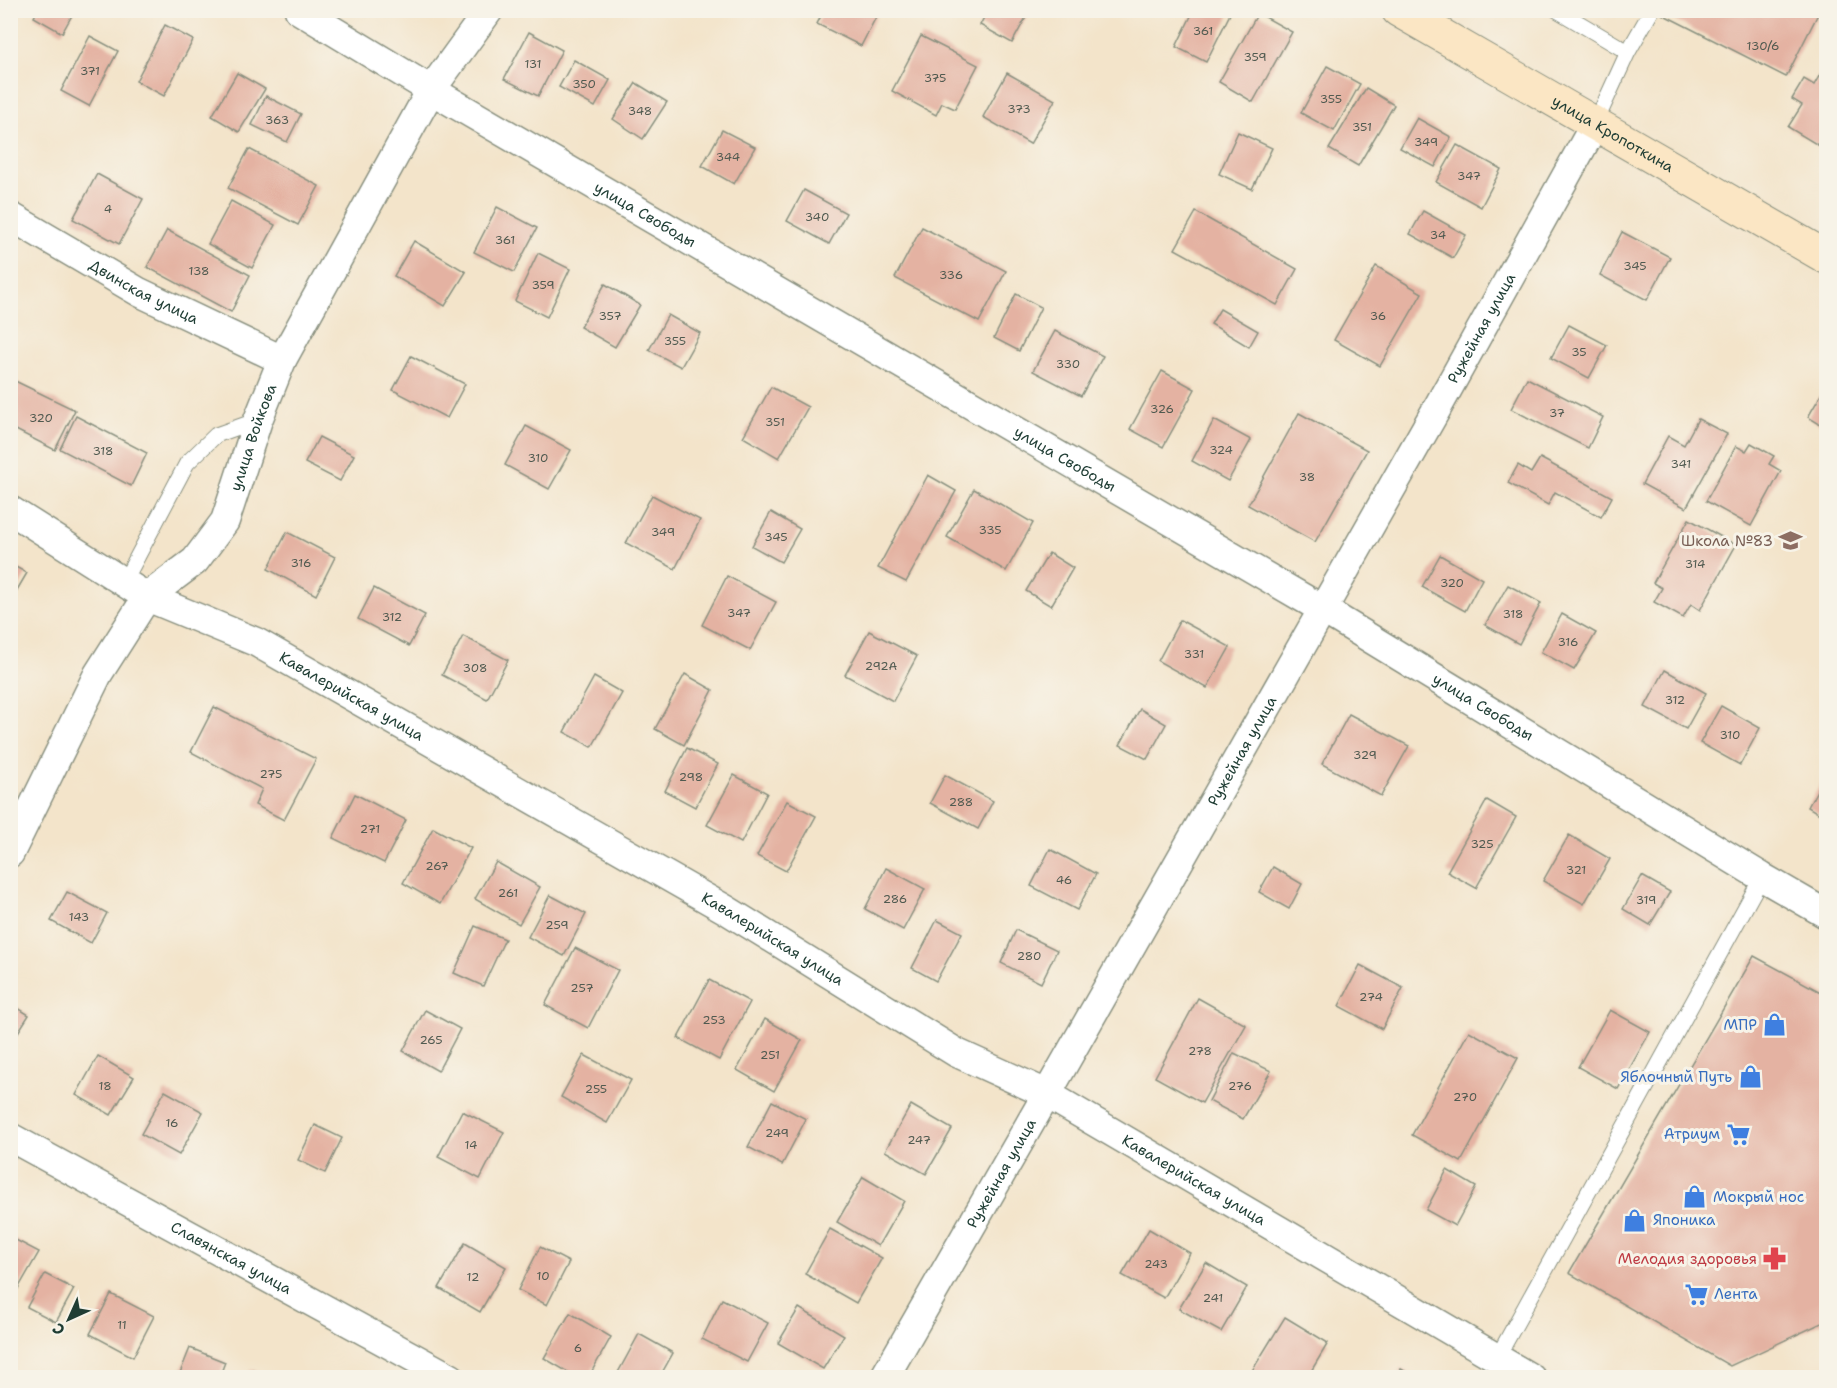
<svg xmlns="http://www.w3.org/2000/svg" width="1837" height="1388" viewBox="0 0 1837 1388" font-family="'Shantell Sans',sans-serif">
	<rect width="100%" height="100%" fill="#f7f3e8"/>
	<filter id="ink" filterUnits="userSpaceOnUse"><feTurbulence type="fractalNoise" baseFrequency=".0167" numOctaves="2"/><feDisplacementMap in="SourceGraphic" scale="12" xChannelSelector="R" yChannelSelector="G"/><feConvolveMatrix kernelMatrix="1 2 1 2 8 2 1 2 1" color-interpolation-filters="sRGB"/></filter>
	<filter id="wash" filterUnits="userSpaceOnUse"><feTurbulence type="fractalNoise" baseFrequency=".008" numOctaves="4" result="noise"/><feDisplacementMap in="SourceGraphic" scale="24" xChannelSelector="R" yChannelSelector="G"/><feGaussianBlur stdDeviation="1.35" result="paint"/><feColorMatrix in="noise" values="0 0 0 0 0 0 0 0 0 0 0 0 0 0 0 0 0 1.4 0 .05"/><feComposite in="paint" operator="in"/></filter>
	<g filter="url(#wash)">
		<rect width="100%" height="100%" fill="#f3e4ca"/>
		<g id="blocks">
			<g fill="#e4b2a2">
				<polygon points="38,10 75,10 62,33 34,17"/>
				<polygon points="824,10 873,10 878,13 861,46 817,24"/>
				<polygon points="988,10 1030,10 1012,43 980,25"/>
				<polygon points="1194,10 1223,10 1230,14 1206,62 1176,47"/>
				<polygon points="1663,10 1820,10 1786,77 1662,14"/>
				<polygon points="1258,13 1292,32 1253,102 1219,82"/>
				<polygon points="165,25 193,40 164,96 136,81"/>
				<polygon points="529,32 562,50 538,96 504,79"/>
				<polygon points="90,36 118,51 89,106 61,91"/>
				<polygon points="921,36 978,65 955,109 942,103 936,115 892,91"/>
				<polygon points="574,60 610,80 595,107 559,87"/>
				<polygon points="1826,64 1826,150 1788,127 1802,105 1792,99 1804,79 1814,85"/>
				<polygon points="1327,66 1360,84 1334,131 1301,113"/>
				<polygon points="237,73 265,89 239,132 212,116"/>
				<polygon points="1007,73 1055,100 1030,144 983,117"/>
				<polygon points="636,83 667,102 643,139 613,119"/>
				<polygon points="1366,88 1394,105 1358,166 1329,149"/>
				<polygon points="266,96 301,114 287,142 252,125"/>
				<polygon points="1417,118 1451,137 1435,167 1400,148"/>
				<polygon points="722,130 755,147 734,184 702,166"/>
				<polygon points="1238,132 1272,148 1252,189 1219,174"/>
				<polygon points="1457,145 1501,169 1481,207 1436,182"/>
				<polygon points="249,149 319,186 298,225 228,188"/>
				<polygon points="97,174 143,199 119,244 73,219"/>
				<polygon points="804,190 846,213 829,244 787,221"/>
				<polygon points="231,201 275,225 252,268 208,244"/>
				<polygon points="497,207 537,228 514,272 474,252"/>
				<polygon points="1423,211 1466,235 1453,258 1410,234"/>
				<polygon points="1196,212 1297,269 1277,305 1175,249"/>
				<polygon points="922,227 1006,271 979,322 895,278"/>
				<polygon points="167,230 250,275 231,312 147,267"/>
				<polygon points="1622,232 1670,257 1647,300 1600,275"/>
				<polygon points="414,241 466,272 445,306 394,276"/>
				<polygon points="538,253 570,269 547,317 515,301"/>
				<polygon points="1376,266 1422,293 1380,366 1334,340"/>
				<polygon points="605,284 640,305 615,347 580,327"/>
				<polygon points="1016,294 1041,307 1019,351 994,338"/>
				<polygon points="1220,309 1258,331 1249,347 1211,324"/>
				<polygon points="668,315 700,333 681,367 649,350"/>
				<polygon points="1569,325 1607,345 1589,378 1551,358"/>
				<polygon points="1055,331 1103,356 1081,396 1033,371"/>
				<polygon points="411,356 465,384 447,418 393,390"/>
				<polygon points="1162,371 1195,389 1163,447 1130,429"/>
				<polygon points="1527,378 1603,417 1588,448 1511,409"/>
				<polygon points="11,379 75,410 55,450 10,427"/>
				<polygon points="1826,386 1826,428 1808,417"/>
				<polygon points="771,387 808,407 779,458 743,437"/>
				<polygon points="1299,413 1367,450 1315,542 1248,505"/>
				<polygon points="76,416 147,453 131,486 60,449"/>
				<polygon points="1698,419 1727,434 1686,508 1642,484 1668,436 1684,445"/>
				<polygon points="1214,420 1251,440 1228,481 1192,461"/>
				<polygon points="526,426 571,450 549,489 505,465"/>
				<polygon points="319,437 354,455 340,481 305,463"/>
				<polygon points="1751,443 1774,456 1769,464 1781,471 1751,526 1706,501 1736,446 1746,451"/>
				<polygon points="1540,458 1612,497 1601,517 1555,492 1548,505 1508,483 1518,465 1531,473"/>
				<polygon points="928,475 956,491 906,582 878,568"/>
				<polygon points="974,489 1033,523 1006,571 947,537"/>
				<polygon points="652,495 700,520 675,569 626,543"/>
				<polygon points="771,512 800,529 781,562 752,546"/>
				<polygon points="1689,519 1736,545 1700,610 1691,604 1683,618 1654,602 1662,588 1653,583"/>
				<polygon points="287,532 335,557 316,595 268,569"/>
				<polygon points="1049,553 1073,568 1051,606 1026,591"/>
				<polygon points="1440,555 1482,579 1465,611 1422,587"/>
				<polygon points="10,564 27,573 10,602"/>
				<polygon points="727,576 776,602 750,650 702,625"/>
				<polygon points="1508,585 1541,603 1519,644 1485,625"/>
				<polygon points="374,588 425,615 409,646 358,619"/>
				<polygon points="1562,614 1596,633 1574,670 1541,652"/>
				<polygon points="1180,620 1230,647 1207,688 1158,661"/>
				<polygon points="869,631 917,656 893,701 845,675"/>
				<polygon points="463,636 508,660 487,699 442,675"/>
				<polygon points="1665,670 1706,693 1686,729 1645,707"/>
				<polygon points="685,674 713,690 684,745 655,729"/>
				<polygon points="594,677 622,693 592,747 564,732"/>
				<polygon points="1721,706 1760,728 1740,765 1700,743"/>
				<polygon points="214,707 316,759 284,820 255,805 262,789 191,752"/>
				<polygon points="1140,709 1166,724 1147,759 1120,745"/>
				<polygon points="1349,714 1409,746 1381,796 1322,764"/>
				<polygon points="687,748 718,764 695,807 665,791"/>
				<polygon points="1826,774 1826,818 1808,807"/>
				<polygon points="734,775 767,793 741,843 707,825"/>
				<polygon points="945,775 993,801 978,829 930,803"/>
				<polygon points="355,794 406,820 384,863 333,838"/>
				<polygon points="1487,800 1516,817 1476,888 1447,872"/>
				<polygon points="787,801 816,816 786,871 757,856"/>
				<polygon points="433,828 471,848 440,904 403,883"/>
				<polygon points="1569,835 1610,859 1584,904 1543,881"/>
				<polygon points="1050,849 1096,874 1077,910 1031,886"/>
				<polygon points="496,862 540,887 519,924 475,899"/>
				<polygon points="1273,867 1302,884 1289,909 1259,892"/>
				<polygon points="886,868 925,889 903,930 865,909"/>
				<polygon points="1642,876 1670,892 1650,925 1623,909"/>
				<polygon points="67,892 107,913 91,943 51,921"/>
				<polygon points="550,895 586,914 564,956 528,937"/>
				<polygon points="937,920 962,933 936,981 912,968"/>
				<polygon points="475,926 505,939 483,986 454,973"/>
				<polygon points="1016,930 1057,950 1041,983 1001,963"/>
				<polygon points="575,948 618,970 588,1028 545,1005"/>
				<polygon points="1754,956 1826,995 1826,1321 1730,1366 1569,1273"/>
				<polygon points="1360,965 1403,988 1382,1029 1339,1006"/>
				<polygon points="709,980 750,1002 719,1060 678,1038"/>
				<polygon points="1198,998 1246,1025 1202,1103 1155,1077"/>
				<polygon points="10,1003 29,1015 10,1045"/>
				<polygon points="425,1010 460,1029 438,1071 403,1051"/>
				<polygon points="1610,1010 1650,1032 1618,1089 1578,1067"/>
				<polygon points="765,1019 802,1040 774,1091 737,1070"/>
				<polygon points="1469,1031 1518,1058 1461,1162 1412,1135"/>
				<polygon points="1234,1053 1271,1071 1243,1119 1209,1101"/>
				<polygon points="584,1055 631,1080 607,1123 561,1097"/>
				<polygon points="98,1056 134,1077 111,1115 76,1095"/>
				<polygon points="165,1091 203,1112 179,1155 141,1134"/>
				<polygon points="772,1101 806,1119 782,1165 748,1147"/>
				<polygon points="911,1105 952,1129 926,1174 885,1151"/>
				<polygon points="462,1111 504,1132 480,1179 438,1157"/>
				<polygon points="315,1125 342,1138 325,1173 298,1160"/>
				<polygon points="1447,1170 1476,1187 1455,1226 1426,1210"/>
				<polygon points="863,1177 904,1201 878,1246 837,1222"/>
				<polygon points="830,1229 882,1258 856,1303 805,1274"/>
				<polygon points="1149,1229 1190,1253 1164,1298 1122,1275"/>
				<polygon points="10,1237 39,1252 15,1294 10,1291"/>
				<polygon points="465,1243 506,1267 480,1312 439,1288"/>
				<polygon points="540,1247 569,1262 547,1305 518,1290"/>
				<polygon points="1206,1263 1247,1287 1221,1332 1179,1309"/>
				<polygon points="45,1274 74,1289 56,1322 27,1307"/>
				<polygon points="111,1294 154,1316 133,1357 90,1334"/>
				<polygon points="722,1299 768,1323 747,1362 702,1339"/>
				<polygon points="799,1308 844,1335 823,1369 778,1343"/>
				<polygon points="570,1313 611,1337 588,1378 578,1378 544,1358"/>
				<polygon points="1285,1317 1328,1343 1307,1378 1255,1378 1250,1374"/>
				<polygon points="639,1334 673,1353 659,1378 615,1378"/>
				<polygon points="190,1348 225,1362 219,1378 178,1378"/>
				<polygon points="1401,1369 1417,1378 1396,1378"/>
				<polygon points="250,1370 286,1376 286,1378 249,1378"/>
			</g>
		</g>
	</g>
	<g filter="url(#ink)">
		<use href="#blocks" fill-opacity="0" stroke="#89907f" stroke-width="1.5"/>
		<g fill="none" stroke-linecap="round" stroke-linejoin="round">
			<defs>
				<g id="service">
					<polyline points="1557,10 1628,52"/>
					<polyline points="1595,124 1628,52 1652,10"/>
					<polyline points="124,582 187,463 216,435 258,420"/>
					<polyline points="1497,1358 1762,877"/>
				</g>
				<g id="minor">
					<path id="s1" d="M299,10L431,90L1322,609L1762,877L1826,914"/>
					<path id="s2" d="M10,216L139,292L282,360"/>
					<path id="s3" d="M10,510L147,597L256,642L725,909L957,1053L1047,1094L1531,1378"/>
					<path id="s4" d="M10,853L98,674L147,597L195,561L225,521L258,420L282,360L431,90L489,10"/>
					<path id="s5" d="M10,1137L451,1378"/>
					<path id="s6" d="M884,1378L1047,1094L1435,412L1595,124"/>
				</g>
				<g id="secondary">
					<path id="s7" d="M1398,10L1826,257"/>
				</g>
			</defs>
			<use href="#service" stroke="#89907f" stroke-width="17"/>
			<use href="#minor" stroke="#89907f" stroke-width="31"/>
			<use href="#secondary" stroke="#89907f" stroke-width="35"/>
			<use href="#service" stroke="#fff" stroke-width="15"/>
			<use href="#minor" stroke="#fff" stroke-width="28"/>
			<use href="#secondary" stroke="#fbe6c4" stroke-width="33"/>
		</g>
	</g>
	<defs>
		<symbol id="school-bare" viewBox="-9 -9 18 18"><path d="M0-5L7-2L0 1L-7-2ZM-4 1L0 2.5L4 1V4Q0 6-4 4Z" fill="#8d6e63" stroke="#f7f3e8" stroke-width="2.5" paint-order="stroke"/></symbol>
		<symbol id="shop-bare" viewBox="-9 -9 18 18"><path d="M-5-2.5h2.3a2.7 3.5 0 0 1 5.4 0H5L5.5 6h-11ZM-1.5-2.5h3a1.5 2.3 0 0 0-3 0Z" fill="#3f7fe0" stroke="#f7f3e8" stroke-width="2.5" paint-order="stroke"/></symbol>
		<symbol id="supermarket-bare" viewBox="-9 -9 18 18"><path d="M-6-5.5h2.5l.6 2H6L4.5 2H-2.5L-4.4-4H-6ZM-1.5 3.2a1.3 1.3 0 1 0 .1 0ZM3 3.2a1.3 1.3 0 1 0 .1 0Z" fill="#3f7fe0" stroke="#f7f3e8" stroke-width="2.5" paint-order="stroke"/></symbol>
		<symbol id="pharmacy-bare" viewBox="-9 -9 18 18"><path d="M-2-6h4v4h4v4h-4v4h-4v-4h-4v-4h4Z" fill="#e0444e" stroke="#f7f3e8" stroke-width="2.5" paint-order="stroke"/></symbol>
	</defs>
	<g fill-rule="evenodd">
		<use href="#school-bare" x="1774" y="524" width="33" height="33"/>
		<use href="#shop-bare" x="1758" y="1008" width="33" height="33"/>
		<use href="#shop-bare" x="1734" y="1060" width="33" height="33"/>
		<use href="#supermarket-bare" x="1722" y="1118" width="33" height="33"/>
		<use href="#shop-bare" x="1678" y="1180" width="33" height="33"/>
		<use href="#shop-bare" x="1618" y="1204" width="33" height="33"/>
		<use href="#pharmacy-bare" x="1758" y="1242" width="33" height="33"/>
		<use href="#supermarket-bare" x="1680" y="1278" width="33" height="33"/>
	</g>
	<g text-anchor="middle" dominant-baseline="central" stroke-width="6" stroke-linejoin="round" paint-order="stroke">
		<g font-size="12" fill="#505a50">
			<text x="1203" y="31">361</text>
			<text x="1763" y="46">130/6</text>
			<text x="1255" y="57">359</text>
			<text x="533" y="64">131</text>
			<text x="90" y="71">371</text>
			<text x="935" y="78">375</text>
			<text x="584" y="84">350</text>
			<text x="1331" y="99">355</text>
			<text x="1019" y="109">373</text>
			<text x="640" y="111">348</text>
			<text x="277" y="120">363</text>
			<text x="1362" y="127">351</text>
			<text x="1426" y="142">349</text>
			<text x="728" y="157">344</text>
			<text x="1469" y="176">347</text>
			<text x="108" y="209">4</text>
			<text x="817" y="217">340</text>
			<text x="1438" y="235">34</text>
			<text x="505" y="240">361</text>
			<text x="1635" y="266">345</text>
			<text x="199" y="271">138</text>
			<text x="951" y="275">336</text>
			<text x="543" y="285">359</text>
			<text x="610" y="316">357</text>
			<text x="1378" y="316">36</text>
			<text x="675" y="341">355</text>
			<text x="1579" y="352">35</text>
			<text x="1068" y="364">330</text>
			<text x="1162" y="409">326</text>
			<text x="1557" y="413">37</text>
			<text x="41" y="418">320</text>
			<text x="775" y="422">351</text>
			<text x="1221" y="450">324</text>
			<text x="103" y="451">318</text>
			<text x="538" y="458">310</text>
			<text x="1681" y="464">341</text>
			<text x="1307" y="477">38</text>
			<text x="990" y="530">335</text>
			<text x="663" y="532">349</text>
			<text x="776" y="537">345</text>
			<text x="301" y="563">316</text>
			<text x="1695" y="564">314</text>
			<text x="1452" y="583">320</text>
			<text x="739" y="613">347</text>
			<text x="1513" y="614">318</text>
			<text x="392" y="617">312</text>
			<text x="1568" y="642">316</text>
			<text x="1194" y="654">331</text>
			<text x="881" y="666">292А</text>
			<text x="475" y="668">308</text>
			<text x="1675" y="700">312</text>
			<text x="1730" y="735">310</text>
			<text x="1365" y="755">329</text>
			<text x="271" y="774">275</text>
			<text x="691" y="777">298</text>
			<text x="961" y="802">288</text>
			<text x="370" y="829">271</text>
			<text x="1482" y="844">325</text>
			<text x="437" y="866">267</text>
			<text x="1576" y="870">321</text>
			<text x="1064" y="880">46</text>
			<text x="508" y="893">261</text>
			<text x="895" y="899">286</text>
			<text x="1646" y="900">319</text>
			<text x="79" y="917">143</text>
			<text x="557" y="925">259</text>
			<text x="1029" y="956">280</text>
			<text x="582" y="988">257</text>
			<text x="1371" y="997">274</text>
			<text x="714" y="1020">253</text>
			<text x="431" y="1040">265</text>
			<text x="1200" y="1051">278</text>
			<text x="770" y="1055">251</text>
			<text x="105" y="1086">18</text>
			<text x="1240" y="1086">276</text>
			<text x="596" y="1089">255</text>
			<text x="1465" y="1097">270</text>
			<text x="172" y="1123">16</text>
			<text x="777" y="1133">249</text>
			<text x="919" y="1140">247</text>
			<text x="471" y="1145">14</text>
			<text x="1156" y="1264">243</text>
			<text x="543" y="1276">10</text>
			<text x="473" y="1277">12</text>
			<text x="1213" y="1298">241</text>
			<text x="122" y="1325">11</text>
			<text x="578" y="1348">6</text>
		</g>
		<g font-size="15" fill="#1f3d34" stroke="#f7f3e8">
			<text stroke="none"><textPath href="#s7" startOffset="248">улица Кропоткина</textPath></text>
			<text stroke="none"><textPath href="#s1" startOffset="402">улица Свободы</textPath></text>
			<text stroke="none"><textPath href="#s2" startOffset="154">Двинская улица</textPath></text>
			<text stroke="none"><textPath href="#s6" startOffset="1208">Ружейная улица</textPath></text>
			<text stroke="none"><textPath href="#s4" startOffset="489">улица Войкова</textPath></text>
			<text stroke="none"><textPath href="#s1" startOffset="888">улица Свободы</textPath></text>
			<text stroke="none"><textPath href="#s3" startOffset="390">Кавалерийская улица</textPath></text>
			<text stroke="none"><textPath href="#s1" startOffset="1374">улица Свободы</textPath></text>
			<text stroke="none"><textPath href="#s6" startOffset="722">Ружейная улица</textPath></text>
			<text stroke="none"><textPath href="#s3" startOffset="876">Кавалерийская улица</textPath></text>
			<text stroke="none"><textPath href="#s6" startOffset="236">Ружейная улица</textPath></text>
			<text stroke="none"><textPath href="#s3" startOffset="1362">Кавалерийская улица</textPath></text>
			<text stroke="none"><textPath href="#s5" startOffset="252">Славянская улица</textPath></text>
		</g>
		<g font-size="15" fill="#785e54" stroke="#f7f3e8" text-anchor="end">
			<text x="1773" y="541">Школа №83</text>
		</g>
		<g font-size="15" fill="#366cbe" stroke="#f7f3e8" text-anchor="end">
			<text x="1757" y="1025">МПР</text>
			<text x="1732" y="1077">Яблочный Путь</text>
			<text x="1720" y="1134">Атриум</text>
			<text x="1713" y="1197" text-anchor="start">Мокрый нос</text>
			<text x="1653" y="1220" text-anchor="start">Японика</text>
			<text x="1714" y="1294" text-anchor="start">Лента</text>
		</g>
		<g font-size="15" fill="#be3a42" stroke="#f7f3e8" text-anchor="end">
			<text x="1757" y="1259">Мелодия здоровья</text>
		</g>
	</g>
	<rect width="1837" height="1388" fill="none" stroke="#f7f3e8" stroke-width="36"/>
	<g transform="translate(69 1319) rotate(225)" stroke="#f7f3e8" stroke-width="4.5" paint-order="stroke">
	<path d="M0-4.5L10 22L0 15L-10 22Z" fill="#1f3d34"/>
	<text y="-9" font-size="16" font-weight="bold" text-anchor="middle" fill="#1f3d34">С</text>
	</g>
</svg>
